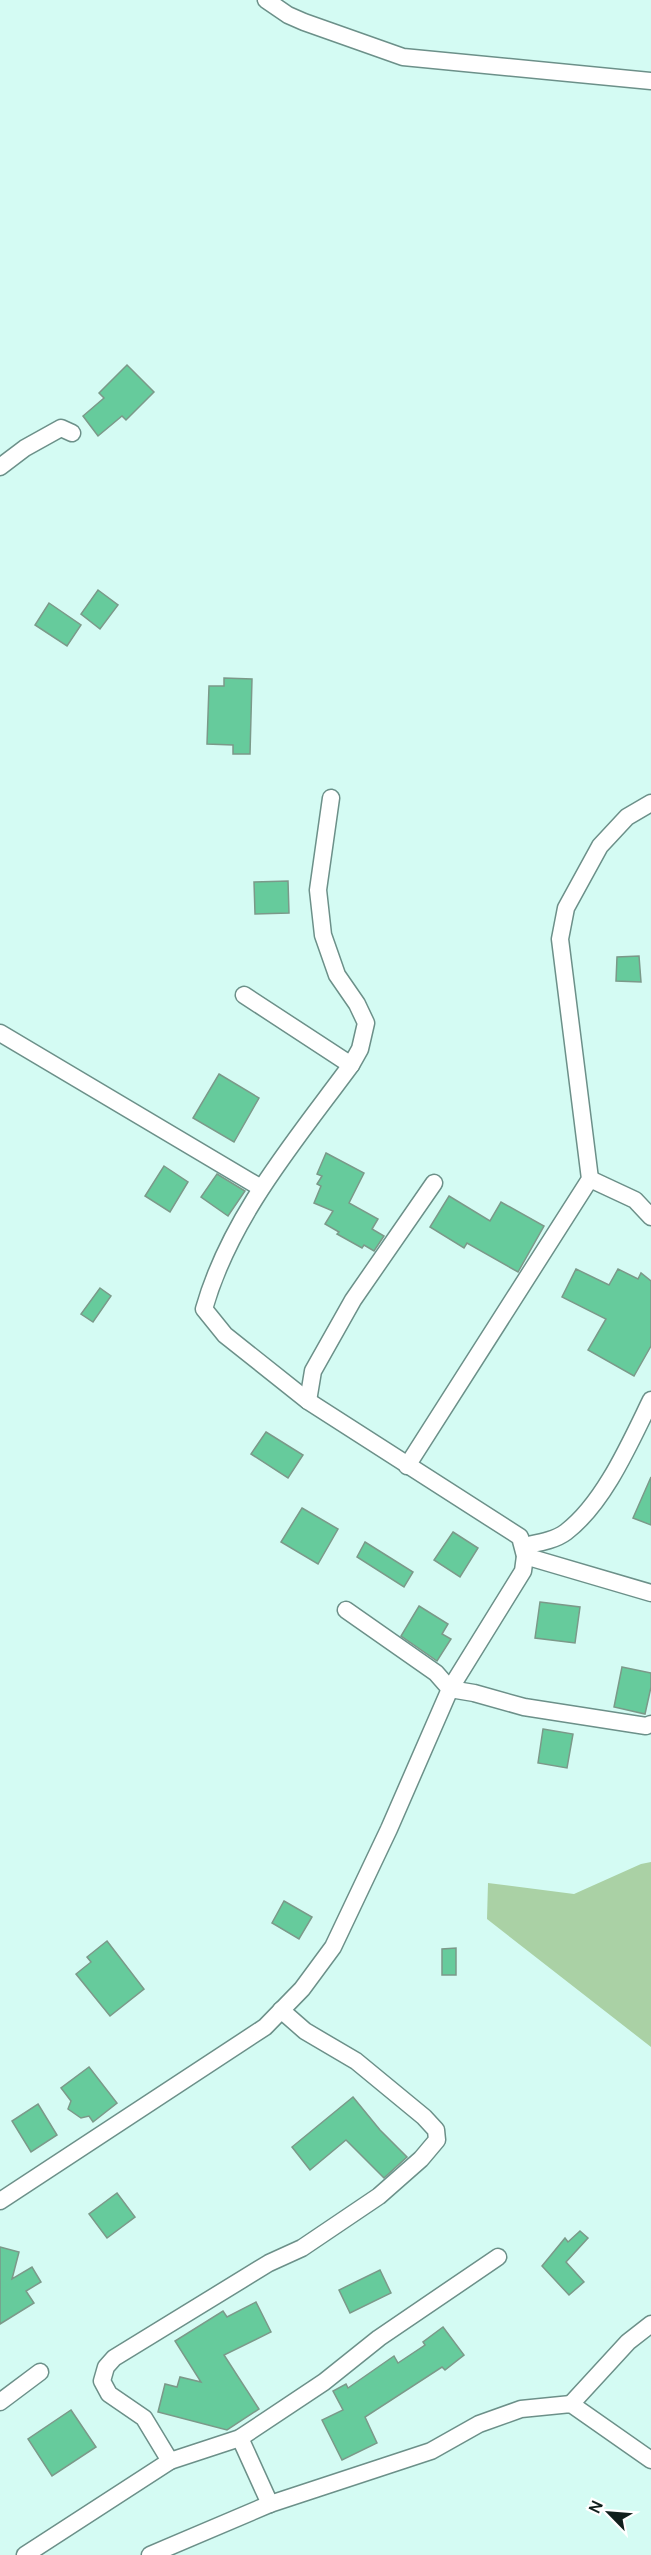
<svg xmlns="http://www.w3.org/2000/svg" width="651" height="2555" viewBox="0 0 651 2555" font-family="Manrope,sans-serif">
	<rect width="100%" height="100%" fill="#d4fbf3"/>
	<polygon fill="#aad1a5" points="651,1862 651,2047 487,1919 488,1883 574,1894 641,1864"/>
	<g fill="#66cb9c" stroke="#7b9989" stroke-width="1.5">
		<polygon points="127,365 154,392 126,420 122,416 98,436 83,416 104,398 99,393"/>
		<polygon points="98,590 118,605 100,629 81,614"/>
		<polygon points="49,603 81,625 67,646 35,625"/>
		<polygon points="224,678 252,679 250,754 233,754 233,745 207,744 209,686 224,686"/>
		<polygon points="288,881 289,913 255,914 254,882"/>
		<polygon points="639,956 641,982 616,981 617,957"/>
		<polygon points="219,1074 259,1098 234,1142 193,1118"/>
		<polygon points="326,1153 364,1173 349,1203 378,1219 372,1229 384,1236 374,1251 364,1245 362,1248 337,1234 339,1232 325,1224 333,1211 314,1203 321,1186 317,1184 322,1176 317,1174"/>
		<polygon points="164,1166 188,1182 170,1212 145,1196"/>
		<polygon points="217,1174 245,1191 228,1216 201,1197"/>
		<polygon points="449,1196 490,1221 501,1202 544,1226 518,1272 467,1243 464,1248 430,1227"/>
		<polygon points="576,1269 609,1285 618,1269 638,1279 641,1273 651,1281 651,1346 634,1376 588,1350 606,1319 562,1297"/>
		<polygon points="100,1288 111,1296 93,1322 81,1314"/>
		<polygon points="266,1432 303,1455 288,1478 251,1454"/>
		<polygon points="651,1477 651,1525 633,1518"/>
		<polygon points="302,1508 338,1529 318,1564 281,1542"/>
		<polygon points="453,1532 478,1548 460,1577 434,1560"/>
		<polygon points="365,1542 413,1572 404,1587 357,1557"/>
		<polygon points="540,1602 580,1607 575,1643 535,1638"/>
		<polygon points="419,1606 448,1624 442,1634 451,1639 437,1661 401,1636"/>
		<polygon points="622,1667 651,1673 651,1687 645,1714 614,1707"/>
		<polygon points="543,1729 573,1734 567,1768 538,1763"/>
		<polygon points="284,1901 312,1917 299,1939 272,1923"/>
		<polygon points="107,1941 144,1989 110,2016 76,1974 91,1962 87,1957"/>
		<polygon points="456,1948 456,1975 442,1975 442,1949"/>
		<polygon points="89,2067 117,2103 93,2122 89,2116 81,2118 68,2109 71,2101 61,2088"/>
		<polygon points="353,2097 380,2130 407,2157 384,2178 346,2140 310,2170 292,2147"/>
		<polygon points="38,2104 57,2135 31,2152 12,2121"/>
		<polygon points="117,2193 135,2217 107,2238 89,2214"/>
		<polygon points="580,2231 588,2238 566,2262 584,2282 569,2295 542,2266 565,2238 568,2242"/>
		<polygon points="0,2247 19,2252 12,2279 32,2267 41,2282 26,2291 34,2303 0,2324"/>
		<polygon points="380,2270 391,2293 350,2313 339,2290"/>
		<polygon points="256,2302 271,2332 224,2355 259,2409 227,2430 158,2412 165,2384 177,2387 180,2377 201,2382 175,2341 223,2311 227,2317"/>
		<polygon points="443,2327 464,2355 445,2370 442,2367 365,2417 377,2443 342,2460 322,2420 343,2410 333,2391 346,2384 348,2388 394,2356 398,2363 425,2345 423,2342"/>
		<polygon points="71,2410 96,2447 52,2476 28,2439"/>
	</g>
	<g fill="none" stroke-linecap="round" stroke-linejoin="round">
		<defs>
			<g id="street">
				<polyline points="266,0 288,15 304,22 403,57 651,81"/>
				<polyline points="0,467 25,448 61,428 72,433"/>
				<polyline points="244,995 351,1065"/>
				<polyline points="0,1033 261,1188"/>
				<polyline points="590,1179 635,1200 651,1217"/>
				<polyline points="308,1401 313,1371 353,1300 434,1183"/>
				<polyline points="407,1466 590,1179 560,939 566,908 600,846 627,817 651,803"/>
				<path d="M523,1546C537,1543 554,1541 566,1532C604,1503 630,1443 651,1400"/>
				<polyline points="525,1556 651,1593"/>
				<polyline points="346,1610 436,1673 450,1689 474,1693 524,1707 646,1726 651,1724"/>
				<path d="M0,2201L265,2027L302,1989L333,1947L389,1829L450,1689L523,1571L525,1556L520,1537L308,1401L225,1335L204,1309C230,1217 295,1141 351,1065L360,1049L366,1023L357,1004L337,975L323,935L318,890L331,798"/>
				<polyline points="0,2402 40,2372"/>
				<polyline points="571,2404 628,2342 651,2324"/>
				<polyline points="240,2438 270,2504"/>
				<polyline points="170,2461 144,2418 109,2394 102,2381 106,2367 114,2358 269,2263 302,2248 379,2196 421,2159 437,2140 436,2130 424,2117 356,2061 305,2031 281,2010"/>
				<polyline points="25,2555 170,2461 240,2438 324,2382 379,2338 498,2257"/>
				<polyline points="150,2555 270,2504 431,2451 479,2424 521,2409 571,2404 651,2460"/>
			</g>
		</defs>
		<use href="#street" stroke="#6c9089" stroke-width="19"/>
		<use href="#street" stroke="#fff" stroke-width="16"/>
	</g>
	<g transform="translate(609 2513) rotate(295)" stroke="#ffffff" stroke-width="4.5" paint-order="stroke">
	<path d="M0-4.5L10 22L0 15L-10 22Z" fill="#101f1c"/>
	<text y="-9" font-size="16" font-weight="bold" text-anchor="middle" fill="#101f1c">N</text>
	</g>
</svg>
